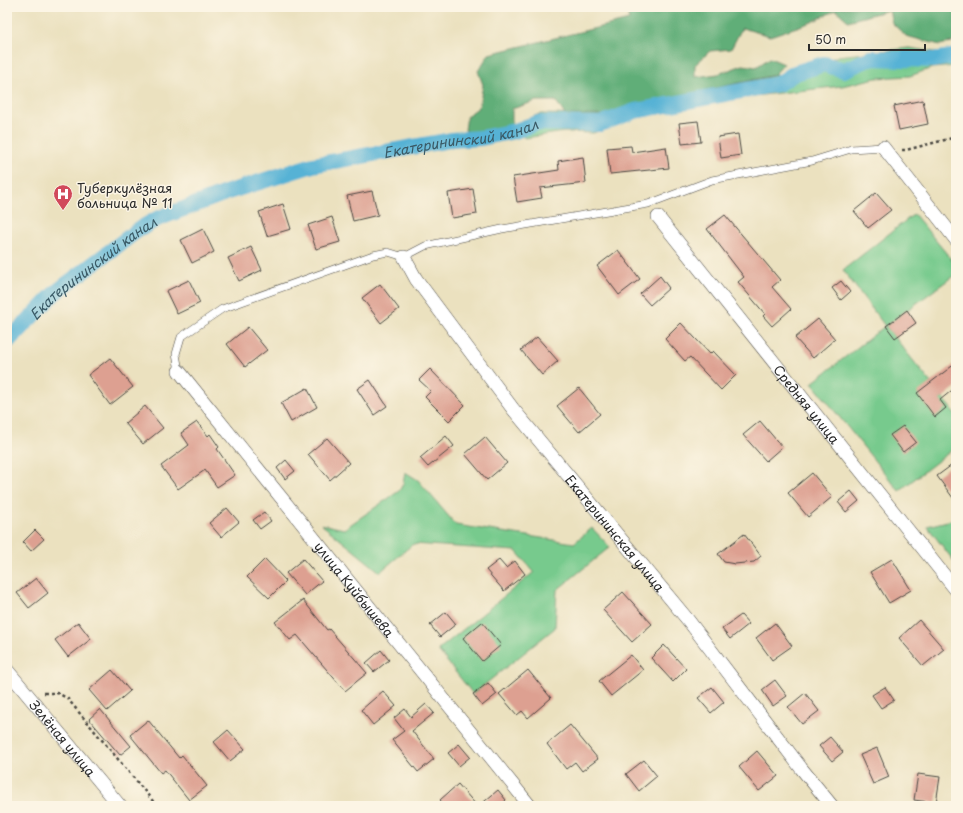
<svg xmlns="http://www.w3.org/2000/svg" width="963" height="813" viewBox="0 0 963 813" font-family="'Playpen Sans',sans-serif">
	<rect width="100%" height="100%" fill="#fcf5e5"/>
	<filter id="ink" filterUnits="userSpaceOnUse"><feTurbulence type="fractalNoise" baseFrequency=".025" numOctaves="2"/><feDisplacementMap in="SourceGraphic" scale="8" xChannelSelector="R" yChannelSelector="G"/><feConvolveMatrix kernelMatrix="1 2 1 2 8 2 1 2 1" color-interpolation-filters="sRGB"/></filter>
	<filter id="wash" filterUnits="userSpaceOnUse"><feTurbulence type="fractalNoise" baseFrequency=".012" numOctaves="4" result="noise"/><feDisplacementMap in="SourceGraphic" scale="16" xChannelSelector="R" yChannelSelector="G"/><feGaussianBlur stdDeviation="0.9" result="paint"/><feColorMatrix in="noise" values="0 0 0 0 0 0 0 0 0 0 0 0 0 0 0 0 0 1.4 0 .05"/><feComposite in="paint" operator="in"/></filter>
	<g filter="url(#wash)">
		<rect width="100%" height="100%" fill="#ebe1bf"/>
		<g fill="#77ca8d" stroke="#517a5c">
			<polygon points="909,48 940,53 956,52 956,66 932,68 910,76 876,78 842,86 745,97 636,118 593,133 564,132 525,138 515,131 521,121 540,114 608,115 649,103 805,69 838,56"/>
			<polygon points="914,214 956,265 956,274 886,326 956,415 956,447 899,491 812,383 885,326 843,270"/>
			<polygon points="405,472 418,480 456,525 574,543 592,528 610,547 557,590 555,628 473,694 438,650 534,572 516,551 413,544 380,572 321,524 344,529 399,491 403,484"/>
			<polygon points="956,519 956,564 927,526"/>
		</g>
		<polygon fill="#61ae78" stroke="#466c52" points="626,7 956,7 956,41 940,45 906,36 892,23 889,10 848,21 836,10 812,22 770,36 742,28 731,49 710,51 695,65 695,77 718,74 743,65 756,67 770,58 784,64 774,75 649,103 608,115 565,115 556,101 536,101 512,109 512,125 505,130 490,130 476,136 465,130 467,116 479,107 483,85 478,71 489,54 629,20"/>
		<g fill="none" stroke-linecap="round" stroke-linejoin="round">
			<path stroke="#57b2d5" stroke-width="16" id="s1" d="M7,342L55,293L138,230L157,219L228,192L313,165L451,140L481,138L515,131L537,123L600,124L635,111L778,84L795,73L824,64L844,70L871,58L934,60L956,56"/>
		</g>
		<g id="blocks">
			<g fill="#dda091">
				<polygon points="923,100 928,124 899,130 894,106"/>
				<polygon points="698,121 701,142 682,144 679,123"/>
				<polygon points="738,134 741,155 721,158 718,137"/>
				<polygon points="631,146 632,152 666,147 669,168 610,174 607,148"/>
				<polygon points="583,157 586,183 540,188 542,198 517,202 513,177 559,170 558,161"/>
				<polygon points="473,189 477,214 452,218 448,193"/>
				<polygon points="372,191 378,215 353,221 347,196"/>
				<polygon points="876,193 891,210 868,228 854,211"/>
				<polygon points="283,204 291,229 267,236 259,212"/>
				<polygon points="725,215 780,280 772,287 791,309 772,326 763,316 765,314 738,282 744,277 707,229"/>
				<polygon points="332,217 340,242 316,249 308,225"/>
				<polygon points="203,229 214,252 192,263 181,240"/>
				<polygon points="251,247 262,270 239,281 228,258"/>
				<polygon points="618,250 640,279 619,295 597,266"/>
				<polygon points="660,276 669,288 650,305 640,294"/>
				<polygon points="189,280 200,303 177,314 166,291"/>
				<polygon points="841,281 850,292 841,300 832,288"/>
				<polygon points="380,284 399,309 381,323 362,298"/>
				<polygon points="907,310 916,323 895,338 886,326"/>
				<polygon points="818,319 835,339 813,358 795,338"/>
				<polygon points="681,323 710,354 713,351 736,375 721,390 690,357 685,361 665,339"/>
				<polygon points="248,327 267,350 245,367 227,344"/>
				<polygon points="537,337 558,361 542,375 521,350"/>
				<polygon points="110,358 133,387 110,405 88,375"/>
				<polygon points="956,363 956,387 940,400 946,408 935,417 917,393"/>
				<polygon points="430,369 465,405 449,421 425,397 431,391 419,380"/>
				<polygon points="370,380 387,406 374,415 357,389"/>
				<polygon points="307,388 317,407 291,422 281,403"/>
				<polygon points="579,388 600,414 579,432 557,406"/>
				<polygon points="145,406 163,428 143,444 125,423"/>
				<polygon points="760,421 782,447 766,461 743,435"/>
				<polygon points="197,422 208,436 210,434 219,447 217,449 235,475 217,487 205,470 178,489 161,466 189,445 181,433"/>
				<polygon points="903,426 916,442 903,452 890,435"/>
				<polygon points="446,436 454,446 428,467 420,458"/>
				<polygon points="485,437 507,463 487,480 465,454"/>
				<polygon points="327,438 349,463 330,480 308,454"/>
				<polygon points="286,460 295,471 285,479 277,468"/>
				<polygon points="956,462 956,502 937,476"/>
				<polygon points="812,473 832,497 808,517 788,493"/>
				<polygon points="851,491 859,501 846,512 838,502"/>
				<polygon points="227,508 239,522 221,537 209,523"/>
				<polygon points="264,512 271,521 260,529 253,520"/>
				<polygon points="35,530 44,539 31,551 23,542"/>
				<polygon points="744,534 761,556 754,562 735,564 724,562 718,554"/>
				<polygon points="265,559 286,581 269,598 247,577"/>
				<polygon points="303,559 322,581 305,595 286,573"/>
				<polygon points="892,559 911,590 889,603 870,572"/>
				<polygon points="499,560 506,568 515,561 525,574 504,591 486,570"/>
				<polygon points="36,578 48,593 29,608 17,593"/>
				<polygon points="623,592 652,624 632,642 603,610"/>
				<polygon points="303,600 327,630 329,629 367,673 345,691 297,635 290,640 275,622"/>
				<polygon points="446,612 456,624 440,637 430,625"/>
				<polygon points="741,615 749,624 730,639 722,629"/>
				<polygon points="919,620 944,649 923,666 899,638"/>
				<polygon points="78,622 91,639 68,657 55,640"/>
				<polygon points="482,622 501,645 482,661 463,638"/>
				<polygon points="775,623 792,646 772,660 756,638"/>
				<polygon points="664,645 686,669 673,682 651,658"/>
				<polygon points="381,650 389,660 374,672 366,663"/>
				<polygon points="631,655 643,670 611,696 599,681"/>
				<polygon points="112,670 130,691 107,711 89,690"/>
				<polygon points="528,670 551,698 528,718 522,711 517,715 499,694"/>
				<polygon points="775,680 787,696 773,706 762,690"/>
				<polygon points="488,683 497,694 482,706 473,694"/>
				<polygon points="712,687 724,702 711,713 698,698"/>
				<polygon points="885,687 894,700 881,708 872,695"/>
				<polygon points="383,691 396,706 373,725 361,710"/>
				<polygon points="805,693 819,711 802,724 788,707"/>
				<polygon points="426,704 434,713 412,731 434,759 418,772 392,740 404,731 394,718 405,709 411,717"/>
				<polygon points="100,709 131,746 120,755 89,719"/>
				<polygon points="148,720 179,758 182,755 207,786 189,800 165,770 161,773 130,735"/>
				<polygon points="570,725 598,759 582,771 575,762 566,769 547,744"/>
				<polygon points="228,730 245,749 230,761 214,742"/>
				<polygon points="830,737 843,752 832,761 819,746"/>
				<polygon points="459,744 470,757 459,766 448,753"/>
				<polygon points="877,748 889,777 873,784 860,755"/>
				<polygon points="757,751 778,776 759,791 739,767"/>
				<polygon points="644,760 657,776 639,791 626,774"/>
				<polygon points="918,774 940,777 936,803 914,800"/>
				<polygon points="458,784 477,806 446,806 440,800"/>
				<polygon points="498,790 506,800 500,806 479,806"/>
			</g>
		</g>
	</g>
	<g filter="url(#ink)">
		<use href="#blocks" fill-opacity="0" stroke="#484641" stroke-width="1"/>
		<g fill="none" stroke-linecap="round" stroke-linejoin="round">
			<defs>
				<polyline id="service" points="179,371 176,354 181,337 222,309 373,255 388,252 404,257 425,246 502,229 648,204 712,180 812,161 851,149 883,147"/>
				<g id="minor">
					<polyline points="883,147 956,240"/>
					<path id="s2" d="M658,217L956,590"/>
					<path id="s3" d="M404,257L416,279L513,409L688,620L801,768L832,806"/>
					<path id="s4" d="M179,371L530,806"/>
					<path id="s5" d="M7,670L120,806"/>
				</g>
			</defs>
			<use href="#service" stroke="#484641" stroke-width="8"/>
			<use href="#minor" stroke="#484641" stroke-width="14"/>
			<g stroke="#484641" stroke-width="2.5" stroke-dasharray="3 3" stroke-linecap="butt">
				<polyline points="902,150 906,150 956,137"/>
				<polyline points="44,693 57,693 67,698 157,806"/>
			</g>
			<use href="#service" stroke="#fff" stroke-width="7"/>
			<use href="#minor" stroke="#fff" stroke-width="13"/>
		</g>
	</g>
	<defs>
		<symbol id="hospital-pin" viewBox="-11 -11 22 30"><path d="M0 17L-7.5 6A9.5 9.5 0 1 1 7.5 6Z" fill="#d1495b" stroke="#fcf5e5"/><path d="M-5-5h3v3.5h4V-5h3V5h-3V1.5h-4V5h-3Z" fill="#fff"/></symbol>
	</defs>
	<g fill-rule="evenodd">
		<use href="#hospital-pin" x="52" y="183" width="22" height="30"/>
	</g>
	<g text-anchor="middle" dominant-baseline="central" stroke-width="3" stroke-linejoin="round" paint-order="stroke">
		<g font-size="13" fill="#2b2b2b" stroke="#fcf5e5" text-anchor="start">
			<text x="77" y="187">Туберкулёзная<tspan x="77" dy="15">больница № 11</tspan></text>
		</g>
		<g font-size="13" fill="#2b2b2b" stroke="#fcf5e5">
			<text stroke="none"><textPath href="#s2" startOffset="239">Средняя улица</textPath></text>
			<text stroke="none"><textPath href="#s3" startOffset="348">Екатерининская улица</textPath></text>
			<text stroke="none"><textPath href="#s4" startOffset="280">улица Куйбышева</textPath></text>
			<text stroke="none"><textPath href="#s5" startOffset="88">Зелёная улица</textPath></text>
		</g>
		<g font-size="14" font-style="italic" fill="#3a5a66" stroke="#fcf5e5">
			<text stroke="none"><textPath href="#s1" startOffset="510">Екатерининский канал</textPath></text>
			<text stroke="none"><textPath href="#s1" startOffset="114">Екатерининский канал</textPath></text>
		</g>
	</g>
	<rect width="963" height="813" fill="none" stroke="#fcf5e5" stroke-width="24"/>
	<path d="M809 44v6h116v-6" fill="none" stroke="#2b2b2b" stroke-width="2"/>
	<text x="815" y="44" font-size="12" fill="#2b2b2b" stroke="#fcf5e5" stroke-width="3" paint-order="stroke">50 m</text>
</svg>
